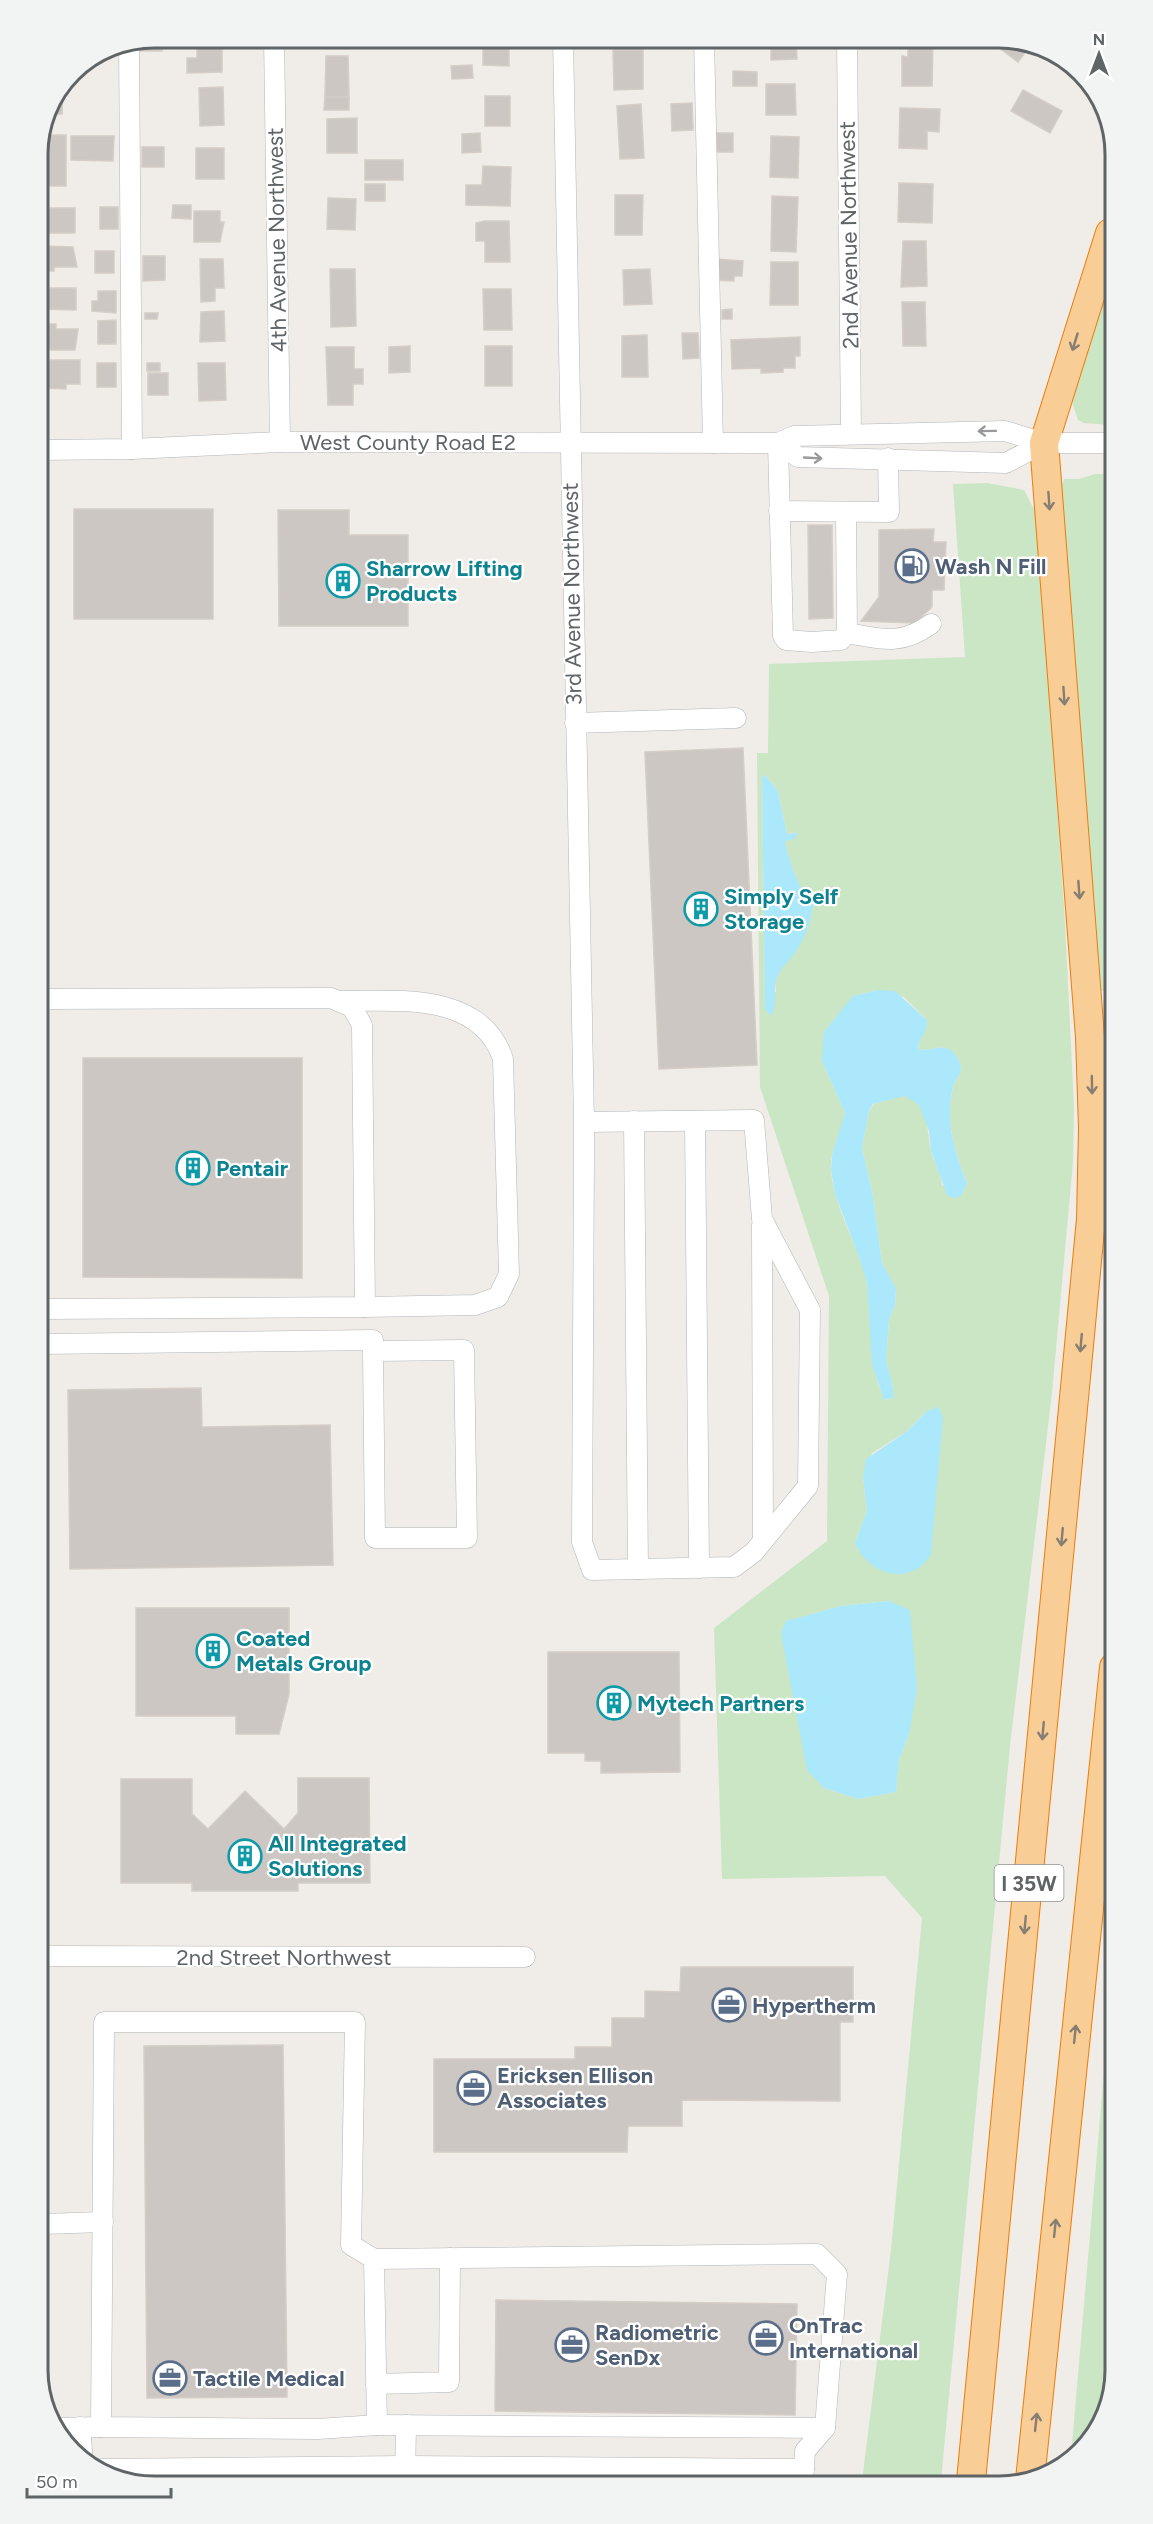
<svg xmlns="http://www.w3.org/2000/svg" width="1153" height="2524" viewBox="0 0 1153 2524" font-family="Figtree,sans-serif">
	<rect width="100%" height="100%" fill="#f0ece7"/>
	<g fill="#cbe6c5" fill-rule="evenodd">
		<polygon points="1110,268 1110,425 1084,423 1078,420 1071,399"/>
		<polygon points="1095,474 1110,474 1111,992 1093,990 1061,487 1064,479 1079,479"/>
		<path d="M987,483L1024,490L1038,517L1065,922L1074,1107L1073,1162L1052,1393L1010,1746L941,2481H862L891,2250L922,1918L885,1876L722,1879L714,1628L827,1541L829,1296L760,1087L757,753H768L769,664L965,657L953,484ZM765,775L778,791L787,834L798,833L785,841C784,845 795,877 798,884C801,889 805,891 810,894L775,982L776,991L765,1009L762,778ZM878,990L904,997L927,1020C925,1031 919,1039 918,1049C928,1052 941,1044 950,1050C956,1054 962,1064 961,1070C960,1076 954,1081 953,1087C945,1121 954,1152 967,1183L942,1186C941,1172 934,1163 931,1151C927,1135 929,1096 905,1096C896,1096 883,1102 874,1104L869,1111L862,1148L872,1191L882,1263L896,1290L895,1305L889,1320L886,1361L893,1387V1398L885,1400C866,1363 874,1323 867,1283C859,1245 834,1210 831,1170C829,1150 843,1133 845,1113L822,1061L853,996ZM927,1411L876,1567L858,1549L855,1543L867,1511L863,1477L872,1453L906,1432ZM889,1601L909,1734L899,1760L896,1792L858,1799L824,1788L787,1621L841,1606Z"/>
		<polygon points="1114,1956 1115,2371 1092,2441 1071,2456"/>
	</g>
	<g fill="#ace8fc">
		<path d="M765,775L778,791L787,834L798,833L794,839L785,841C784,845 797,883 801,887C806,893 812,894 814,901C811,919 807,934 797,950C791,960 780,967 776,980C773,991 778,1005 771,1016L765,1009L762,778Z"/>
		<path d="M878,990L895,991L927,1020C928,1032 918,1038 918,1049C928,1052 941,1044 951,1050C956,1054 962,1064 961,1070C960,1076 954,1081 953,1087C945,1120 954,1152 967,1183L961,1196L953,1198L947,1195L931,1151L929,1131L919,1105L905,1096L873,1104L869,1111L862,1148L872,1191L882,1263L896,1289L895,1305L889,1320L886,1361L893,1387V1398L884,1400L872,1364L867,1283L860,1260L835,1194L831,1170L832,1155L845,1113L822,1061L824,1032L853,996Z"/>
		<path d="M938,1407L943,1417L931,1554C912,1587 869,1576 855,1543L867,1511L863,1477L866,1459L906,1432L927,1411Z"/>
		<polygon points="889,1601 910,1610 917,1689 909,1734 899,1760 896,1792 858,1799 824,1788 807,1770 781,1633 786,1621 841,1606"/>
	</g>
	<g fill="#ccc7c3" stroke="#d5cdc6" stroke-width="1.5">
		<polygon points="162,38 162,51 140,51 140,40"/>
		<polygon points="197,38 222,38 222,72 187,73 187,58 197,58"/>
		<polygon points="483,38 509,38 509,66 483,65"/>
		<polygon points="771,38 796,38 797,59 771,60"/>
		<polygon points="908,38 933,38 932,86 902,86 902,56 908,57"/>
		<polygon points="1008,38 1030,46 1018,62 1001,49"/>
		<polygon points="613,50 643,50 643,89 614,90"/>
		<polygon points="326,56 348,56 349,97 325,97"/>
		<polygon points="472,65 473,78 452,79 451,66"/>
		<polygon points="733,71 757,72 757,86 733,86"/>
		<polygon points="766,84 795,84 796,115 766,115"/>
		<polygon points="63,85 62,114 45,114 46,109"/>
		<polygon points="223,87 224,125 200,126 199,88"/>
		<polygon points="1023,90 1062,111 1050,133 1011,111"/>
		<rect x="485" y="96" width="25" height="30"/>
		<polygon points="325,97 349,97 349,110 324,110"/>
		<polygon points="692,103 693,130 672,131 671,104"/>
		<polygon points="641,104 644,158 620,159 617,106"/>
		<polygon points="900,108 940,109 939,132 927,131 927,149 899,148"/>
		<polygon points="357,118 357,153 327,153 327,119"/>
		<polygon points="480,133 481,152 462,153 462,134"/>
		<rect x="713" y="133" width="20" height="19"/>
		<polygon points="40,135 66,135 66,186 39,186 38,146"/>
		<polygon points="71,136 114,136 113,161 71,160"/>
		<polygon points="771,136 799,137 798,178 770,177"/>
		<rect x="142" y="147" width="22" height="20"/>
		<rect x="196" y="148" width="28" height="31"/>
		<rect x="365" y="160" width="38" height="20"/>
		<polygon points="483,166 511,167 510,206 466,205 466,185 482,185"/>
		<polygon points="899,183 933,184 932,223 898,222"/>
		<rect x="365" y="184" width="20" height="17"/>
		<polygon points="615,195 643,195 642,235 615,235"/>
		<polygon points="772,196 798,197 796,252 771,251"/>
		<polygon points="328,198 356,199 355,230 327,229"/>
		<polygon points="173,205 191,205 191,219 172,218"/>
		<rect x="100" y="207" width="18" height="22"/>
		<polygon points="40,208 75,208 75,233 45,233 45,224 40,224"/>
		<polygon points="194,211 220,211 220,222 224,222 220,242 194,242"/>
		<polygon points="485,221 509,221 510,262 485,262 485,241 476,241 476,223"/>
		<polygon points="903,241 926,241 927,286 901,287"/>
		<polygon points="40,246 73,247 77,267 54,267 54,271 40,271"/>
		<rect x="95" y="251" width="19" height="22"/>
		<polygon points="143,256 165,256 165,280 143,281"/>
		<polygon points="200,259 223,259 224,288 215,288 215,301 201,302"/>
		<polygon points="715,259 743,261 742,276 734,276 734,281 714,280"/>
		<polygon points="771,262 798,262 798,305 770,305"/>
		<polygon points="330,269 355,269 356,326 331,327"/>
		<polygon points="650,269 652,304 624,305 623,270"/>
		<polygon points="46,288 76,288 76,310 40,309 40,289"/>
		<polygon points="483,289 511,289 512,330 484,330"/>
		<polygon points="98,291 116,291 116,313 92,311 92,301 98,301"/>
		<polygon points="902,302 925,302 926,346 903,346"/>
		<polygon points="732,309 732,319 722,319 722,310"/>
		<polygon points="224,311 225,341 200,342 201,312"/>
		<polygon points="145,313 158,313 157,319 145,319"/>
		<polygon points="116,320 116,344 98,344 98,321"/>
		<polygon points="41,324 56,324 56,329 78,329 75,350 41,350"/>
		<polygon points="682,333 698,333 699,358 683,359"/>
		<polygon points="647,335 648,377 622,377 622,336"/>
		<polygon points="800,337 800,356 795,356 795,368 783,368 783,372 761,373 761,368 732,369 731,340"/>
		<polygon points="410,346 410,372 389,373 389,347"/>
		<rect x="485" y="346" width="27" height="40"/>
		<polygon points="326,347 354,347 354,369 363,369 363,384 353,384 353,405 328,405"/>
		<polygon points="43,360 80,360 80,384 66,384 66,389 43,388"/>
		<rect x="97" y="363" width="19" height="24"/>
		<rect x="147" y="363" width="13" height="8"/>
		<polygon points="198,363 225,363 226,400 199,401"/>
		<rect x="148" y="373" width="20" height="22"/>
		<rect x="74" y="509" width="139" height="110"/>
		<polygon points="278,510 349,510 349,535 408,535 408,626 279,626"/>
		<polygon points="808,525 832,525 833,618 809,619"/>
		<polygon points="934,529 933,542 946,542 944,590 932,590 932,607 915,623 861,621 879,597 879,530"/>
		<polygon points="743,748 757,1065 659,1069 645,752"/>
		<polygon points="83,1058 302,1058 302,1278 83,1277"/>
		<polygon points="201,1388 202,1427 330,1425 333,1565 70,1569 68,1390"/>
		<polygon points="136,1608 289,1608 289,1694 279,1734 236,1734 236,1716 136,1716"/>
		<polygon points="548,1652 679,1652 680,1772 601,1773 601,1761 585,1761 585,1753 548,1753"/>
		<polygon points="298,1778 369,1778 370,1883 298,1883 298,1891 192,1891 192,1883 121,1883 121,1779 192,1779 192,1814 208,1829 245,1791 284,1829 298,1813"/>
		<polygon points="681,1967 853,1967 853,2022 840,2022 840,2101 682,2100 682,2126 628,2126 627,2152 434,2152 434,2059 575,2059 575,2047 612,2047 612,2018 645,2018 645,1991 680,1992"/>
		<polygon points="283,2045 287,2397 147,2398 144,2046"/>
		<polygon points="496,2300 797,2304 795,2415 495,2411"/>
	</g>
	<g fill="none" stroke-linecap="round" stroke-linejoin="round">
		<defs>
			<g id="minor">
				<polyline points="274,38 280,442"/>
				<polyline points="563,38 584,1122 584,1150 582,1542 592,1570 734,1567 754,1552 808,1486 810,1310 762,1219 754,1120 584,1122"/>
				<polyline points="704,38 713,443"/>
				<polyline points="847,38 851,433"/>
				<polyline points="129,42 132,449"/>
				<polyline points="778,443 783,636 786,640 812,642 841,640 847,633 846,512"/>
				<polyline points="778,443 798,457 1006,463 1044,443"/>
				<polyline points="39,450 132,449 280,442 778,443 794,436 1005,431 1044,443 1110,443"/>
				<polyline points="779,511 889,512 888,458"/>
				<path d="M847,633C881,639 901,646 931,624"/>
				<polyline points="575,723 736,718"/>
				<polyline points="40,999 331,998 352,1007 362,1025 365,1307 41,1309"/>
				<path d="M342,1001C399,1001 481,992 503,1059L509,1274L498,1297L475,1305L365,1307"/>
				<polyline points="634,1121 638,1569"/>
				<polyline points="695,1121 699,1568"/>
				<polyline points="762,1225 763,1540"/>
				<polyline points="41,1344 373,1340 373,1351 375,1538 467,1538 464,1350 373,1351"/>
				<polyline points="43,1956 525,1957"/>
				<polyline points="43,2224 103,2222"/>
				<polyline points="374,2259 377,2425 318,2429 101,2427 104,2022 355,2022 351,2245 374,2259 817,2254 837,2274 825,2428 805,2451 803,2482"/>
				<polyline points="376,2384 449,2382 450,2258"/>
				<polyline points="377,2425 825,2428"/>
				<polyline points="80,2427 83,2462"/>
				<polyline points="58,2428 101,2427"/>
				<polyline points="101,2469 405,2466 804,2469"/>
				<polyline points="405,2484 406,2425"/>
			</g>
			<g id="highway">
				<polyline points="1030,2480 1114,1667"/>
				<polyline points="971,2481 1091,1219 1093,1128 1090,1037 1044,443 1110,233"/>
			</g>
		</defs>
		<use href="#minor" stroke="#b2b6b9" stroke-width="21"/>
		<use href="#highway" stroke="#ed7c0a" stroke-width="30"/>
		<use href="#minor" stroke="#fff" stroke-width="20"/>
		<use href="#highway" stroke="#f9cd96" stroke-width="28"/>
	</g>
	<defs><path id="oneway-shaft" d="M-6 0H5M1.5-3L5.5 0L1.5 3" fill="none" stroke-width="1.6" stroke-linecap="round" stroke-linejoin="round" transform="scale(1.5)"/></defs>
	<g stroke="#867e73">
		<use href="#oneway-shaft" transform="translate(1075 342) rotate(107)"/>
		<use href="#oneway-shaft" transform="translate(1049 501) rotate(86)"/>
		<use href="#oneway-shaft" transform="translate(1064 696) rotate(86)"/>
		<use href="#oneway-shaft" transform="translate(1079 890) rotate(86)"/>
		<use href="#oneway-shaft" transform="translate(1092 1085) rotate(89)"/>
		<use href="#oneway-shaft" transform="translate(1081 1343) rotate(95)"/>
		<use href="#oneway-shaft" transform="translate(1062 1537) rotate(95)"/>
		<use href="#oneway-shaft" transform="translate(1043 1731) rotate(95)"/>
		<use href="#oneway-shaft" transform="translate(1025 1925) rotate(95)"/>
		<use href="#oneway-shaft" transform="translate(1075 2034) rotate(-84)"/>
		<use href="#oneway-shaft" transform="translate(1055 2228) rotate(-84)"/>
		<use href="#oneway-shaft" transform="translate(1036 2422) rotate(-84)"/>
	</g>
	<g stroke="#979a9c">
		<use href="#oneway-shaft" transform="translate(987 431) rotate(179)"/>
		<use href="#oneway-shaft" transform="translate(813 458) rotate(3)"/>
	</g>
	<defs>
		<symbol id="fuel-ring" viewBox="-11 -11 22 22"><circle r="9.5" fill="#fff" stroke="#5c6f8a" stroke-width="1.5"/><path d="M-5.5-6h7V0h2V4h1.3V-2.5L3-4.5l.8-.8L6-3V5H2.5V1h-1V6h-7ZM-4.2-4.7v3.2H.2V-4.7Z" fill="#5c6f8a"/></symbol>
		<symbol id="building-ring" viewBox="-11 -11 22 22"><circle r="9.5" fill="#fff" stroke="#0f9aa8" stroke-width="1.5"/><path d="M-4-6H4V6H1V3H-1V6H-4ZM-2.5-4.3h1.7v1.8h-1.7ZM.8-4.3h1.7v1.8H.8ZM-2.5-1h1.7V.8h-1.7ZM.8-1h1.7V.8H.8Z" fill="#0f9aa8"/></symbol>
		<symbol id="office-ring" viewBox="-11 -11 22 22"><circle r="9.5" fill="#fff" stroke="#5c6f8a" stroke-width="1.5"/><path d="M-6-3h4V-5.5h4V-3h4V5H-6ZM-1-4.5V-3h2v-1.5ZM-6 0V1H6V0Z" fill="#5c6f8a"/></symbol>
	</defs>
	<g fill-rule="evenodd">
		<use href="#fuel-ring" x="893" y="547" width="38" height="38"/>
		<use href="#building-ring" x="324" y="562" width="38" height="38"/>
		<use href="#building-ring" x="682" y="890" width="38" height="38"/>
		<use href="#building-ring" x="174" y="1149" width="38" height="38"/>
		<use href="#building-ring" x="194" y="1632" width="38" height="38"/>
		<use href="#building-ring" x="595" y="1684" width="38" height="38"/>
		<use href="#building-ring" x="226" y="1837" width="38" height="38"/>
		<use href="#office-ring" x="710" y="1986" width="38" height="38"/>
		<use href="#office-ring" x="455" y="2069" width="38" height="38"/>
		<use href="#office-ring" x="747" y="2319" width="38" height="38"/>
		<use href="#office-ring" x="553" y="2326" width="38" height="38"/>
		<use href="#office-ring" x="151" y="2359" width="38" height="38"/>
	</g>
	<g text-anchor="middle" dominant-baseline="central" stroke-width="4.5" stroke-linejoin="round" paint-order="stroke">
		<rect fill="#fff" stroke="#8f9295" stroke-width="1.5" x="994.5" y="1865" width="69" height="36" rx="4.5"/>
		<g font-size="21" font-weight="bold" fill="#5f6467">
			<text x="1029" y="1883">I 35W</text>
		</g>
		<g font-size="22" fill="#5f6467" stroke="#fff">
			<text transform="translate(849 235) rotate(-91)">2nd Avenue Northwest</text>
			<text transform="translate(277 240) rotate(-91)">4th Avenue Northwest</text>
			<text x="408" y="442">West County Road E2</text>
			<text transform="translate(572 594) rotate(-91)">3rd Avenue Northwest</text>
			<text x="284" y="1957">2nd Street Northwest</text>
		</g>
		<g font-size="22" font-weight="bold" fill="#4e5e75" stroke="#fff" text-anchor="start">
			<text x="935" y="566">Wash N Fill</text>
			<text x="752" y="2005">Hypertherm</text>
			<text x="497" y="2075">Ericksen Ellison<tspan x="497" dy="25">Associates</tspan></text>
			<text x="789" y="2325">OnTrac<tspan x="789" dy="25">International</tspan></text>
			<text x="595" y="2332">Radiometric<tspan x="595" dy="25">SenDx</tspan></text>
			<text x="193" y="2378">Tactile Medical</text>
		</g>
		<g font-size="22" font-weight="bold" fill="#0d838f" stroke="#fff" text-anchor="start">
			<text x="366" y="568">Sharrow Lifting<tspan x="366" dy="25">Products</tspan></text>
			<text x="724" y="896">Simply Self<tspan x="724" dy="25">Storage</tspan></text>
			<text x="216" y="1168">Pentair</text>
			<text x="236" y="1638">Coated<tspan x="236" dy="25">Metals Group</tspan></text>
			<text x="637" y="1703">Mytech Partners</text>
			<text x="268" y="1843">All Integrated<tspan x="268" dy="25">Solutions</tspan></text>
		</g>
	</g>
	<path d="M0 0H1153V2524H0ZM154 48H999A106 106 0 0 1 1105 154V2370A106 106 0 0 1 999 2476H154A106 106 0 0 1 48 2370V154A106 106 0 0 1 154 48Z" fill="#f2f3f3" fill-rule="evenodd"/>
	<path fill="none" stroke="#5f6467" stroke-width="3" d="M154 48H999A106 106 0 0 1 1105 154V2370A106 106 0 0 1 999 2476H154A106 106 0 0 1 48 2370V154A106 106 0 0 1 154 48Z"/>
	<g transform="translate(1099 54)" stroke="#ffffff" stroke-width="4.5" paint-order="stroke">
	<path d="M0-4.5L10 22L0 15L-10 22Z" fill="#5f6467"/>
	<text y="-9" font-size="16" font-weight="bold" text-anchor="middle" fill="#5f6467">N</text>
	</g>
	<path d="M27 2488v9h144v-9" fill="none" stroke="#5f6467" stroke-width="3"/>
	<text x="36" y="2488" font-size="18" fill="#5f6467" stroke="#ffffff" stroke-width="4.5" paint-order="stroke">50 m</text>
</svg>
